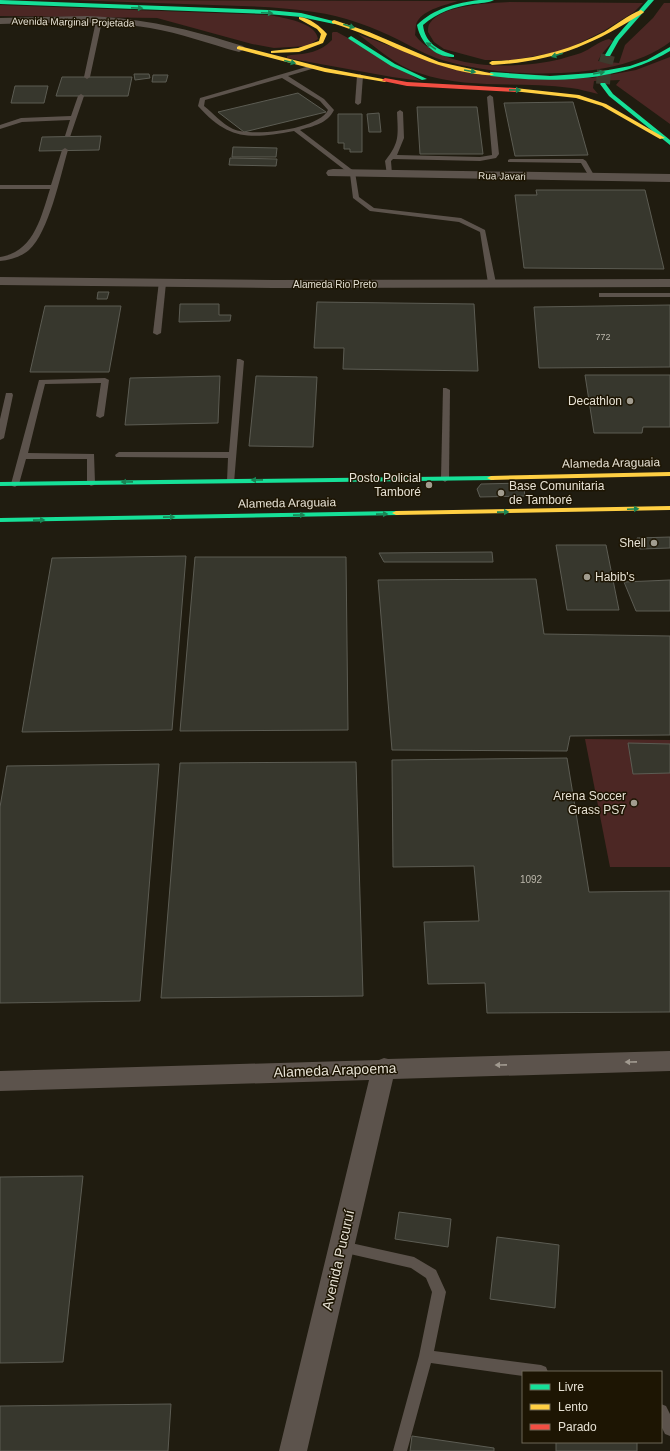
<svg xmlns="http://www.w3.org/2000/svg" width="670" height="1451" viewBox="0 0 670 1451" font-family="Arial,sans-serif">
	<rect width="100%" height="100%" fill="#201c10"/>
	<g fill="#4c2724">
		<path d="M69,0L458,1C446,5 424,9 417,22C415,26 416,31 415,35C443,72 520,69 561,59C567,57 575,55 581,53C591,49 599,41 609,39L613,41L601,55L598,61L619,63L625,45L653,18L664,3H670V42C617,83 497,79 436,58C423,53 411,46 399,40C373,27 344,16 314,12C281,7 246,6 212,5C165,3 117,2 69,0Z"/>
		<path d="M510,2L643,3L634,12L602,32L563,51L513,60H485L444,49L434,42L428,32C428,29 428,25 430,23C442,5 489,3 510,2Z"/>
		<path d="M0,5L270,15C283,18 316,22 318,39L308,46L274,48L252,44L157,18L0,16Z"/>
		<path d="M333,32H337L348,38L421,81L392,77L287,58V56L291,55C306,54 321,52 332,40V33Z"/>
		<path d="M358,34L454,70L592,78L636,70L670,57V124L616,85L620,80L594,81L593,88L598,94C589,92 580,89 571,88C521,81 468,90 419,73C396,66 377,48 358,34Z"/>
		<polygon points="585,739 670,740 670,867 610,867"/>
	</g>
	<g fill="#37372d" stroke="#5c5c53">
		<polygon points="134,74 149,74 150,78 135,80"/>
		<polygon points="153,75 168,75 166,82 152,82"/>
		<polygon points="62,77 132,77 128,96 56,96"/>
		<polygon points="15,86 48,86 44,103 11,103"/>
		<polygon points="298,93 326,112 244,132 218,112"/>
		<polygon points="573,102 588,155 515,156 504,103"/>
		<polygon points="417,107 477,107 483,154 420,154"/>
		<polygon points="379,113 381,132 369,132 367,114"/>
		<polygon points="338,114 362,114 362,152 350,152 350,149 344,149 344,143 338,143"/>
		<polygon points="101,136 99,150 39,151 42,137"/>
		<polygon points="233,147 277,148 276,157 232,157"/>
		<polygon points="230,158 277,159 276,166 229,165"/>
		<polygon points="536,190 645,190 664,269 524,268 515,195 537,195"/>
		<polygon points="98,292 109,292 107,299 97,299"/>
		<polygon points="317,302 474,304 478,371 343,369 344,348 314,348"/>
		<polygon points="180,304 219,304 219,315 231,315 230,321 179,322"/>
		<polygon points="670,305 670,367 539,368 534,307"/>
		<polygon points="45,306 121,306 109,372 30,372"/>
		<polygon points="585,375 670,375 670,427 643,427 642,433 594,433"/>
		<polygon points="220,376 218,423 125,425 130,378"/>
		<polygon points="256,376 317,377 313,447 249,446"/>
		<polygon points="523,483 525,496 480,497 477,489 481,484"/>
		<polygon points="670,537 670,548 640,549 637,538"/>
		<polygon points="556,545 606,545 619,610 567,610"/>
		<polygon points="492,552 493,562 384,562 379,553"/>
		<polygon points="186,556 172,730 22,732 52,558"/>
		<polygon points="195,557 346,557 348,730 180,731"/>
		<polygon points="536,579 544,634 670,636 670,735 570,736 567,751 392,750 378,580"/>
		<polygon points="670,580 670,611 636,611 624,582"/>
		<polygon points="628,743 670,744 670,773 633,774"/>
		<polygon points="567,758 589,892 670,891 670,1012 487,1013 485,983 428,984 424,922 479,921 474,866 393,867 392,760"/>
		<polygon points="356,762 363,996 161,998 180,763"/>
		<polygon points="159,764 140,1001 0,1003 0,807 7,766"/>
		<polygon points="83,1176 63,1362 0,1363 0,1177"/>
		<polygon points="399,1212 451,1219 448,1247 395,1239"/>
		<polygon points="497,1237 559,1245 555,1308 490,1299"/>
		<polygon points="171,1404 168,1451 0,1451 0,1406"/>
		<polygon points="412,1436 494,1448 494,1451 410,1451"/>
		<rect x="556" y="1442" width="81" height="9"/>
	</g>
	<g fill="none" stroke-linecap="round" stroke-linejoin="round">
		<polyline stroke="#3e3a2d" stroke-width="14" stroke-dasharray="14 7" stroke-linecap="butt" points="603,84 604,70 608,55"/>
		<g fill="#5c534c" fill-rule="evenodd">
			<polygon points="99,19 102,21 90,77 87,79 84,77 96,21"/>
			<path d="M313,65L315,66V68L288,76L324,99L334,110C327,124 313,126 300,130L355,172L359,197L374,208L461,218L485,230L496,283L495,285H492L488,283L480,232L459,222L370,211L353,198L350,174L294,131C251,139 229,141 198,106L200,98ZM282,78L320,101L328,110C318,130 252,137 233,129C222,124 213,113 204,106L205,100Z"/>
			<polygon points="360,74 363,76 361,103 358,105 355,103 357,76"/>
			<polygon points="81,94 84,96 70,137 65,136 70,120 22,122 0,129 0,125 21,118 71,116 78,96"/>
			<path d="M490,95L493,97L499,154L496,158L480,161L393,159L391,161L392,174L387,175L385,161C400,142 398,136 397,112L400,110L403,112L404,138L397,155L480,157L492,155L487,97Z"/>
			<path d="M65,148L68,150C60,177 49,232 29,250C21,257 10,260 0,261V257C34,252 41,217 50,189H0V185H51L62,150Z"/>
			<polygon points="510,159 583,159 586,161 595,177 590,178 581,163 508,162 508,160"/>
			<polygon points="159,281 162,281 166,283 161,333 157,335 153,333"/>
			<rect x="599" y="293" width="71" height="4"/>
			<polygon points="237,359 240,359 244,361 234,483 228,483 227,481 228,458 116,457 115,455 119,452 229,452"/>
			<polygon points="105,378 109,380 104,416 100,418 96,416 101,383 45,384 28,453 94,454 95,483 94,485 91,486 87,483 87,459 26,459 19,484 15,487 12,486 11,484 39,380"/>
			<polygon points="443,388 446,388 450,390 449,479 445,482 441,479"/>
			<polygon points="6,393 12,393 13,395 4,438 0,440 0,419"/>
			<polygon points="342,1241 414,1257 436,1270 446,1292 434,1351 541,1365 546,1367 548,1372 523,1372 523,1376 431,1363 407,1451 393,1451 419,1356 432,1292 426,1278 411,1268 337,1251 335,1247 337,1243"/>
			<polygon points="661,1404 666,1406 670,1414 670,1436 665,1434 661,1426"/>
		</g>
		<g fill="#5c534c" fill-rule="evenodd">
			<path d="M87,16C143,18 189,29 243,46L245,48L243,50L239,52C209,44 181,33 150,28C100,20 50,23 0,24V18Z"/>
			<polygon points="333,169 670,174 670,182 328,176 326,173 328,170"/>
			<polygon points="0,277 273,280 670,279 670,287 273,288 0,285"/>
			<polygon points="670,1051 670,1071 393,1079 307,1451 279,1451 369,1080 0,1091 0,1071 379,1060 384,1058 388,1059"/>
		</g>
		<g fill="#16e098" fill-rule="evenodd">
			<polygon points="0,0 268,10 301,13 337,22 334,24 301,17 268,14 0,4"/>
			<path d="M479,0H494C489,3 480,3 473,4C454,7 438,12 423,25C425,43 438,50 454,55V57C435,58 420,42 417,25C434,8 457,3 479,0Z"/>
			<polygon points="648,0 654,0 619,40 610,56 606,56 605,55 615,38"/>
			<polygon points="351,36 395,64 427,79 422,80 391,66 349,39 348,38"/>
			<path d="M670,47V51C617,83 550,83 491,76L488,74L491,72L550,76L592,73L630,66L647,60Z"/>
			<polygon points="601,83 605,83 613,94 670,140 670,145 609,96 600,84"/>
			<polygon points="491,476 494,476 494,480 0,486 0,482"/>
			<polygon points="396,511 400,513 399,515 0,522 0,518"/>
		</g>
		<g fill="#ffcf43" fill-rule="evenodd">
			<path d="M641,10L644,12L643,13C592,45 552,62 492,65L489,63L492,61C532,60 568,51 604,32C616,25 628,15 641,10Z"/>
			<path d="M299,17C309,17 321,27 327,34L323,43L299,52L271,53V51L298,48L319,41L321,34L317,29L299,19Z"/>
			<path d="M334,20L369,32L439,62L494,74C489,77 482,74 476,74C423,66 382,38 332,23V21Z"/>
			<polygon points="239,46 325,68 388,80 385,82 325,72 237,49 237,47"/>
			<polygon points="515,88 579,95 606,104 665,138 660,139 602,106 576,98 513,91 512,90"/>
			<polygon points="670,472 670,476 491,480 487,478 491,476"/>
			<polygon points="670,506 670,510 396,515 392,513 396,511"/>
		</g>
		<polygon fill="#f24e42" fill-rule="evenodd" points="385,78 407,82 515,88 518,90 515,92 407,86 383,81 382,80"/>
	</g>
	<defs><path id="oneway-solid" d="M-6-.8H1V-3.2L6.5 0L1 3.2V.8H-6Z"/></defs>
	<g fill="#198555">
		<use href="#oneway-solid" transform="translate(137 8) rotate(2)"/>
		<use href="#oneway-solid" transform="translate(267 13) rotate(3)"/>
		<use href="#oneway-solid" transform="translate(349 26) rotate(18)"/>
		<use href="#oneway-solid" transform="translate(431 46) rotate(-145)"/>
		<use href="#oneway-solid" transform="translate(557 55) rotate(163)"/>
		<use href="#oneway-solid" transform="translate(290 62) rotate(14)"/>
		<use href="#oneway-solid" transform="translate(470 71) rotate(10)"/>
		<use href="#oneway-solid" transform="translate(599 73) rotate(-10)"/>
		<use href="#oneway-solid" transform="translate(515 90) rotate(1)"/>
		<use href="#oneway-solid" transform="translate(257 480) rotate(179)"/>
		<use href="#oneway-solid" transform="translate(127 482) rotate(179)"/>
		<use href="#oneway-solid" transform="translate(633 509) rotate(-2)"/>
		<use href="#oneway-solid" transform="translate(503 512) rotate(-1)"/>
		<use href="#oneway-solid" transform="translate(382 514) rotate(-1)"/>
		<use href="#oneway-solid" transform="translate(299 515) rotate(-1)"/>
		<use href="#oneway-solid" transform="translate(169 517) rotate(-1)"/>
		<use href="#oneway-solid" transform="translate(39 520) rotate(-1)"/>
	</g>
	<g fill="#a19a90">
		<use href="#oneway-solid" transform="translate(631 1062) rotate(179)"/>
		<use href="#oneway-solid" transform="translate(501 1065) rotate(179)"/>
	</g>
	<g fill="#a19c8f" stroke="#1d1503" stroke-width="1.5">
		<circle cx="630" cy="401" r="4"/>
		<circle cx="429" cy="485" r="4"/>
		<circle cx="501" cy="493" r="4"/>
		<circle cx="654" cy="543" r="4"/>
		<circle cx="587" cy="577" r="4"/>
		<circle cx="634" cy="803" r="4"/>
	</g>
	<g text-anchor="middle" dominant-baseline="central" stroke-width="3" stroke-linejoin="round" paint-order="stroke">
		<g font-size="9" fill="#bab6aa">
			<text x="603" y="337">772</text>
		</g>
		<g font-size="10" fill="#e6e1d4" stroke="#1d1503">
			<text transform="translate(73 22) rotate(1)">Avenida Marginal Projetada</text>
			<text transform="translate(502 176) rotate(1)">Rua Javari</text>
			<text x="335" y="284">Alameda Rio Preto</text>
		</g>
		<g font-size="10" fill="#bab6aa">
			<text x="531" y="879">1092</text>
		</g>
		<g font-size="12" fill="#e6e1d4" stroke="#1d1503" text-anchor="end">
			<text x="622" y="401">Decathlon</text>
			<text x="421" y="478">Posto Policial<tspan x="421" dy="14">Tamboré</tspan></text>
			<text x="509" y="486" text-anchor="start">Base Comunitaria<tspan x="509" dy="14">de Tamboré</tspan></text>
			<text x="646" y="543">Shell</text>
			<text x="595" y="577" text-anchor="start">Habib's</text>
			<text x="626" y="796">Arena Soccer<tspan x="626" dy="14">Grass PS7</tspan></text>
		</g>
		<g font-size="12" fill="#e6e1d4" stroke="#1d1503">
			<text transform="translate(611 463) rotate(-1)">Alameda Araguaia</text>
			<text transform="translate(287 503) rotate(-1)">Alameda Araguaia</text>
		</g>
		<g font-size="14" fill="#e6e1d4" stroke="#1d1503">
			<text transform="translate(335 1070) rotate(-2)">Alameda Arapoema</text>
			<text transform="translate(338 1260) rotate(-77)">Avenida Pucuruí</text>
		</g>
	</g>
	<rect x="522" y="1371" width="140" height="72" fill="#1d1503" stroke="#6d6757"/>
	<rect x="530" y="1384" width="20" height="6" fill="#16e098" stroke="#6d6757"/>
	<text x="558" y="1391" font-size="12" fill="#e6e1d4">Livre</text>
	<rect x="530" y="1404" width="20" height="6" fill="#ffcf43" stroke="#6d6757"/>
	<text x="558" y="1411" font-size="12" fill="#e6e1d4">Lento</text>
	<rect x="530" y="1424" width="20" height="6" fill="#f24e42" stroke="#6d6757"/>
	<text x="558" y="1431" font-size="12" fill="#e6e1d4">Parado</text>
</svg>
